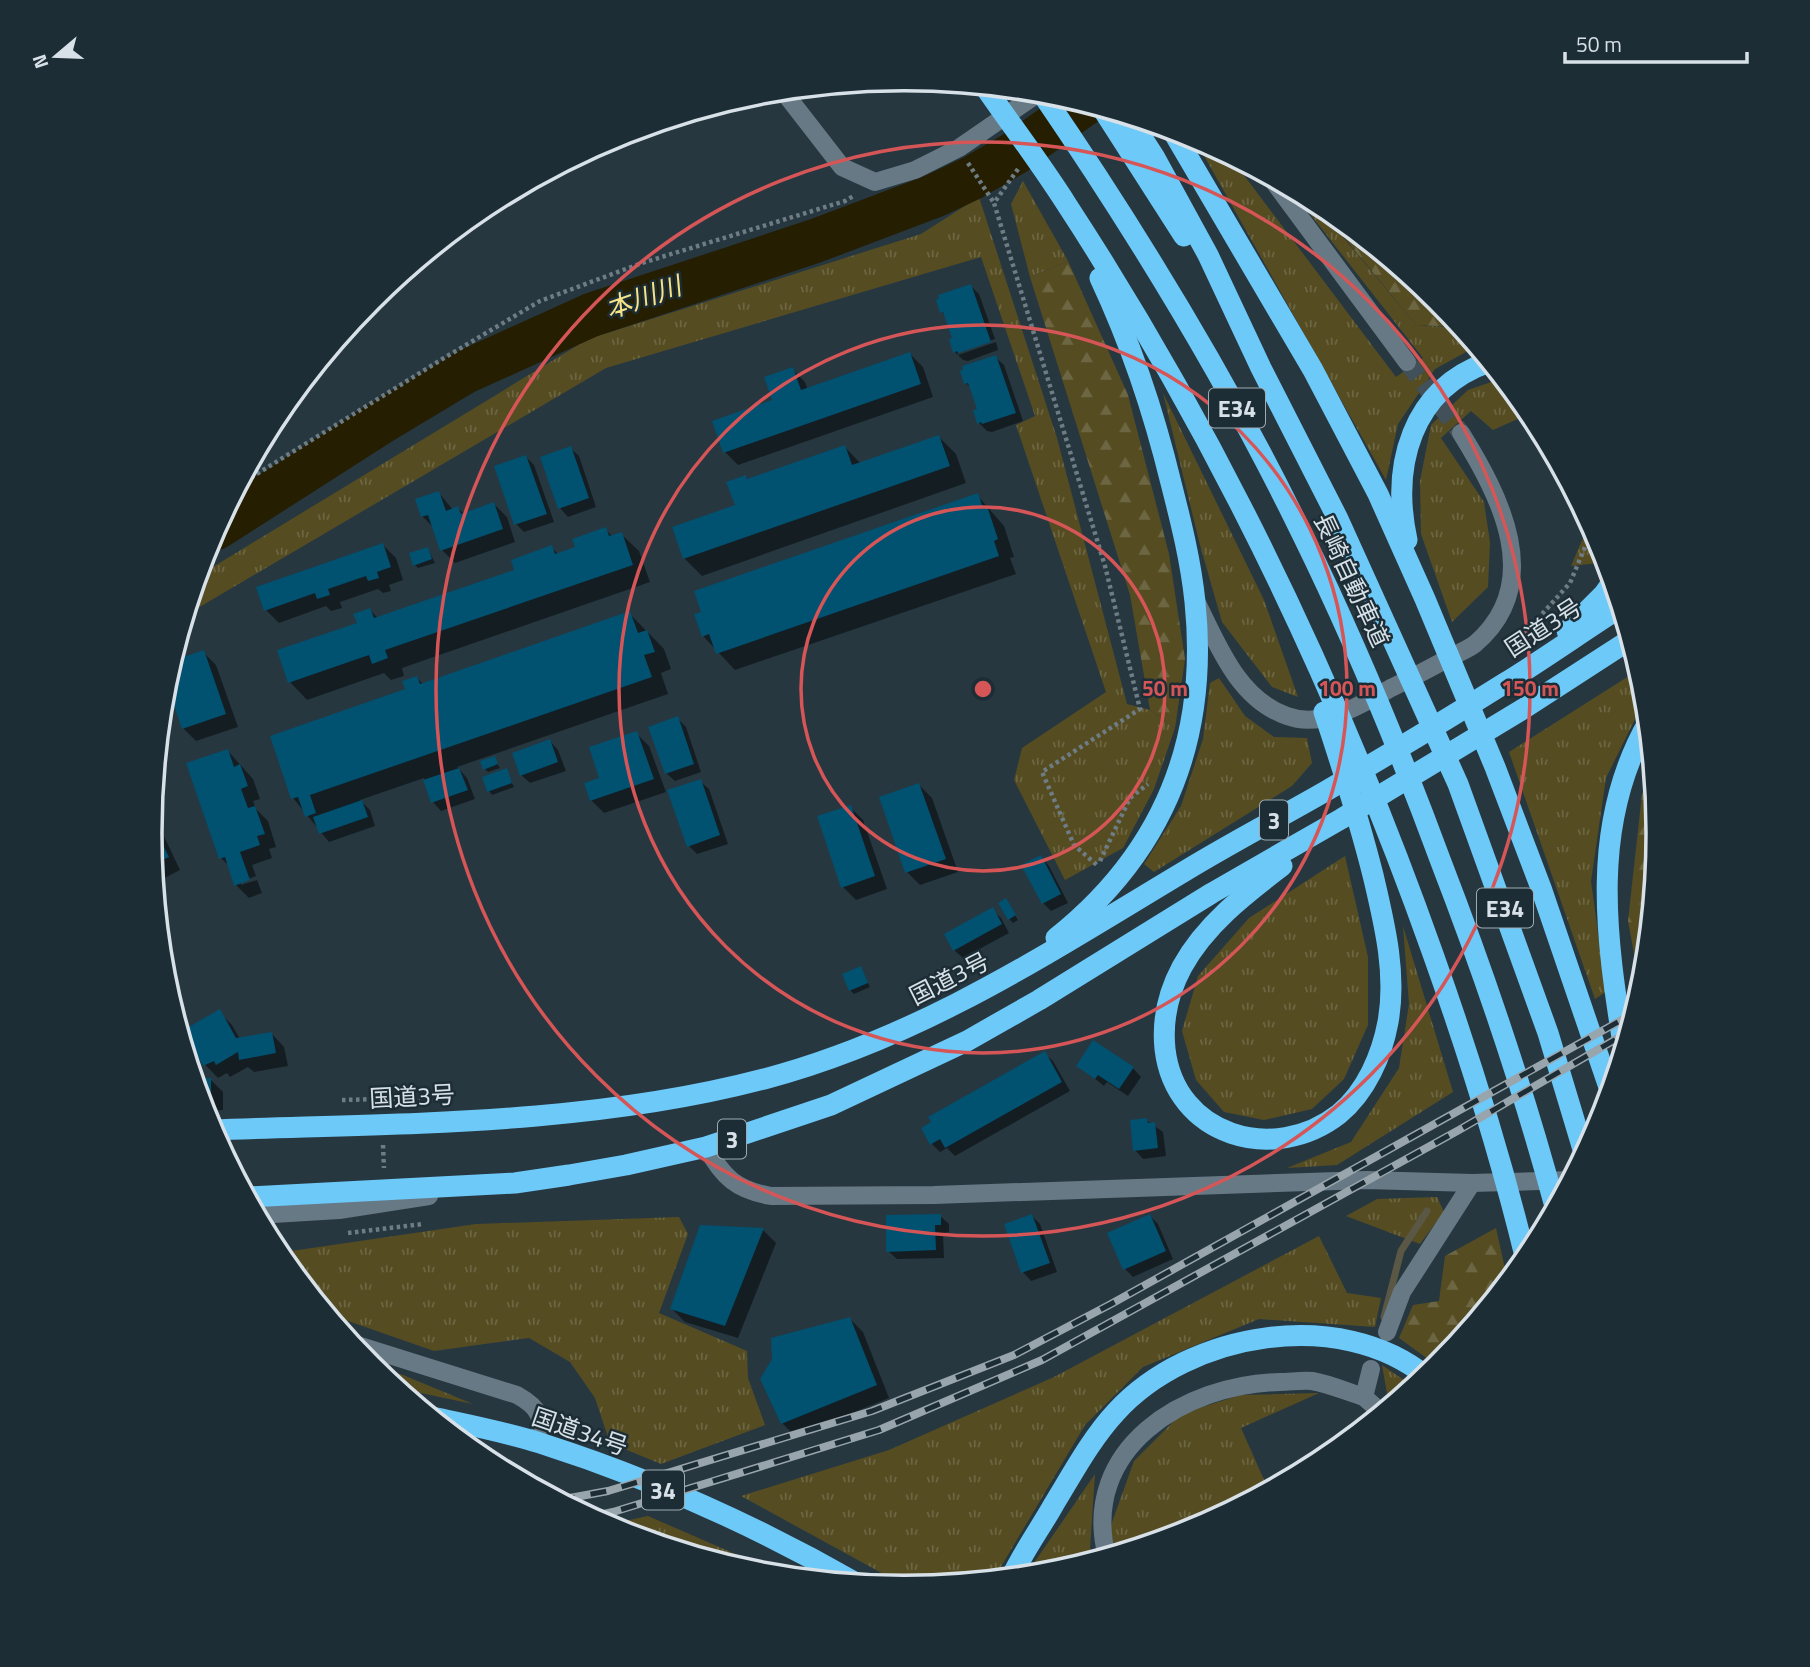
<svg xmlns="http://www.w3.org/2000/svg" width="1810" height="1667" viewBox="0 0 1810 1667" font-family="'Titillium Web','Noto Sans JP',sans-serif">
	<defs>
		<pattern id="grass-tufts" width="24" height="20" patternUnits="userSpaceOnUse" patternTransform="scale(1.75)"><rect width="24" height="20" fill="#554c22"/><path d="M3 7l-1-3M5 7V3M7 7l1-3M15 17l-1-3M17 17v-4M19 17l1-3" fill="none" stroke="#6d6642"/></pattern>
		<pattern id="forest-firs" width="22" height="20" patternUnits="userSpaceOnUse" patternTransform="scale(1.75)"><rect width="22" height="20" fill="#554c22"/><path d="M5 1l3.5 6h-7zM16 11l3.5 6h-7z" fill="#6d6642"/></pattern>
	</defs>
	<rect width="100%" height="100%" fill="#273740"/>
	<g fill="url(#grass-tufts)">
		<polygon points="1193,136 1228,154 1396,377 1423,358 1289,187 1325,206 1351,228 1343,237 1416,325 1461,328 1477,346 1435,369 1398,424 1386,480"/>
		<polygon points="1023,181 1068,261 1030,277 1011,204"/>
		<polygon points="979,197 1057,438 1127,704 1150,710 1175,728 1154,789 1123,848 1065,880 1014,780 1022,748 1106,692 1016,425 1035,416 981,257 606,368 186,615 198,576 588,339 921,234"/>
		<polygon points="1503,378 1531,413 1493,430 1471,411 1441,438 1484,502 1490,542 1488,587 1452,622 1421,534 1420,481 1431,425 1468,390"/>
		<polygon points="1163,393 1264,600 1298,697 1272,687 1222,622 1200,545"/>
		<polygon points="1590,522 1602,545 1608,562 1571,566"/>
		<polygon points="1640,669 1646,697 1606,778 1591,881 1606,992 1595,999 1509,752"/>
		<polygon points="1219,678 1245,716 1274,737 1307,738 1312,763 1292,786 1154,872 1144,864 1181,806 1203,739 1210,683"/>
		<polygon points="1345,856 1368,957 1368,1025 1344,1079 1312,1109 1264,1120 1224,1112 1196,1080 1182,1031 1198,976 1249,918"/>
		<polygon points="1403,926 1453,1092 1337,1165 1287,1168 1351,1142 1399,1068 1409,1004"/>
		<polygon points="1437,1197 1444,1212 1420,1244 1346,1216 1377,1199"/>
		<polygon points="679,1217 688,1234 659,1313 747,1351 748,1378 765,1425 661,1464 610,1443 595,1398 570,1362 529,1338 434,1351 328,1314 278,1253 476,1224"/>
		<polygon points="1319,1236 1347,1293 1381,1298 1375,1327 1259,1319 1143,1367 1085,1425 993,1580 909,1588 741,1496 889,1450 1054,1377"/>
		<polygon points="369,1364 403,1375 473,1404 397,1388"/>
		<polygon points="1382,1365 1414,1387 1391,1407 1389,1405"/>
		<polygon points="1319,1393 1241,1428 1269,1491 1193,1531 1116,1554 1110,1528 1134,1461 1181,1414 1240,1395"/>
		<polygon points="1095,1474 1090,1548 1096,1560 1052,1574 1025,1576"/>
		<polygon points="648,1516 788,1577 757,1574 616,1531 606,1525"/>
	</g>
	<g fill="url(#forest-firs)">
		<polygon points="1351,228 1439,300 1461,327 1416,325 1343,236"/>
		<polygon points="1068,261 1128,395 1169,554 1185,659 1175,728 1150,710 1130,595 1030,277"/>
		<polygon points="1653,769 1660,834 1645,981 1640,986 1628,921 1642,794"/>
		<polygon points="1496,1228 1508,1282 1439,1367 1399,1338 1413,1305 1439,1301 1445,1256"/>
	</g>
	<g fill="#0007">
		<polygon points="971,286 979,294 995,339 958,351 958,355 955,352 955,339 947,317 942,312"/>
		<polygon points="996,342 998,350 968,361 963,360 958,355"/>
		<polygon points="910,354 923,367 933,397 738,465 725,452 774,401 792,369 805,382 808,390"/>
		<polygon points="995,357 1004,365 1023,421 992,432 987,431 979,423 979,410 973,390 966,383"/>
		<polygon points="939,437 956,454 966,483 702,576 684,558 737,506 746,477 749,480 845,447 861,464"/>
		<polygon points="570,448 579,456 596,507 568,517 560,508"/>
		<polygon points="526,457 534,465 554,522 524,532 516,524"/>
		<polygon points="439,493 453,510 458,508 464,514 494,504 507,517 515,542 455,563 442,550 434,528 422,516"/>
		<polygon points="977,495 1004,526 1014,557 1010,558 1016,574 735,670 703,636"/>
		<polygon points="605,529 613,537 621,534 639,551 650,582 402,668 404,676 391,680 384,673 307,700 290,682 359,624 370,610 379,619 516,571 551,547 559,555 577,548"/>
		<polygon points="383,545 396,558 403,580 389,585 391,591 383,593 378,589 340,602 342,608 331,611 326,606 279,623 266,610"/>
		<polygon points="428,549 435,563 418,568 415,565"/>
		<polygon points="629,613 664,649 671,669 661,673 668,694 457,767 467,778 475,799 441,811 433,802 424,778 360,800 370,810 375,826 329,842 293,798 407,691 417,678 423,684"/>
		<polygon points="203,652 216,665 238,727 196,741 183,728"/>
		<polygon points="677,718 686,727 701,772 675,781 666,773"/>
		<polygon points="636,733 649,746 666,792 604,813 591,800 602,779"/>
		<polygon points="550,741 558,750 566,771 530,783 521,775"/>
		<polygon points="228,751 253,779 260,799 253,801 256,809 268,821 276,847 269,849 272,858 252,865 256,876 241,882 241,885 257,880 262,893 249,898 236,885 230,867 221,858"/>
		<polygon points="494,758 500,768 488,772 485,769"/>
		<polygon points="506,771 514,787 492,795 489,791"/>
		<polygon points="700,781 709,789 728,844 697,854 689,846"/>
		<polygon points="919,785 932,798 958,872 920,885 907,872"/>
		<polygon points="850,807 863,820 887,889 856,900 843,887"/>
		<polygon points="153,808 158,817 151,821"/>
		<polygon points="151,821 161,830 180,870 155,883 150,833"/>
		<polygon points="1041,857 1049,866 1068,903 1051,911 1043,903"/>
		<polygon points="1006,900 1018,920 1013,923 1009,919"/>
		<polygon points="992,910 1001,918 1009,933 963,958 954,950"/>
		<polygon points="162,952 169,962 163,966"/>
		<polygon points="860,968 870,987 854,994 850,990"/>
		<polygon points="164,969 169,977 166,979 180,999 172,1005 165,980"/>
		<polygon points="219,1012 232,1025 240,1039 271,1033 284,1047 288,1066 254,1072 248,1067 230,1077 227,1073 218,1078 192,1051"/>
		<polygon points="1044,1053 1053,1061 1070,1091 955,1156 947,1148 940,1152 931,1143"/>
		<polygon points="1078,1065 1133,1068 1141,1077 1128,1096 1107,1082 1104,1086"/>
		<polygon points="210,1079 223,1092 223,1110 204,1111 195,1080"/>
		<polygon points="1146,1120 1163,1132 1166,1156 1143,1159 1135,1150"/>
		<polygon points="940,1216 949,1224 949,1232 943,1233 944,1258 897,1259 888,1251"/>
		<polygon points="1032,1216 1040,1224 1057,1272 1031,1281 1023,1272"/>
		<polygon points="1150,1216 1158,1224 1173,1259 1133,1277 1125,1269"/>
		<polygon points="701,1227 763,1230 776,1243 738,1338 685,1322 672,1309"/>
		<polygon points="850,1319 863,1332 889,1398 795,1436 782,1423"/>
	</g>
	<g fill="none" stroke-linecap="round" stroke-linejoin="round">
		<polyline stroke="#5a5845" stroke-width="7" points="1384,1317 1401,1251 1427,1211"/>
		<polyline stroke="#251e00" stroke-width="44" points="216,528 380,423 465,372 591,315 815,241 934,196 972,178 1015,153 1086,103"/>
	</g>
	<g fill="#015170">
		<polygon points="971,284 991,342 958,353 957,351 953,353 949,339 952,338 943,312 940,313 936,300 939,298 938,295"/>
		<polygon points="910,352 921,384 723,453 712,421 772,400 764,377 793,367 801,390"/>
		<polygon points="996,355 1016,413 982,424 981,422 977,424 973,410 977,409 968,383 964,384 960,371 963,369 962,366"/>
		<polygon points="939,435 950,466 683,559 672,527 735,505 726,482 746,475 747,479 845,445 852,465"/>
		<polygon points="571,446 589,498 558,509 540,457"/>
		<polygon points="526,455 547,514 514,525 494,466"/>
		<polygon points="439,491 446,511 458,506 461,514 494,502 503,529 440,551 428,515 421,517 415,499"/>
		<polygon points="978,493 983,508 987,506 998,539 994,541 999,556 716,654 709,634 702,637 694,614 701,612 694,591"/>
		<polygon points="606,527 609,536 622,532 633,565 385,650 388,658 372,664 369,655 288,683 277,650 357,623 353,614 370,608 374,618 514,570 511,560 552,545 555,554 575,547 572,539"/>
		<polygon points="383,543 391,567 377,572 379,578 368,581 366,576 328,589 330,595 317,599 315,593 264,611 256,587"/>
		<polygon points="428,547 432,559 413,566 409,553"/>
		<polygon points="630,611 638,633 647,630 655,652 644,655 652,677 310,795 316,813 305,817 298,797 291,799 270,736 405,689 402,681 417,676 420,684"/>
		<polygon points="204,650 226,714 182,729 166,682 172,661"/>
		<polygon points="678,716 694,764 665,774 648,727"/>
		<polygon points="637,731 654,779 590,801 584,783 599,778 589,747"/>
		<polygon points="550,739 558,762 520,776 512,753"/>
		<polygon points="228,749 234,767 240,764 248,786 241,789 248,808 255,806 265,834 257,836 260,845 240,852 250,880 234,886 225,857 219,859 186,763"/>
		<polygon points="495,756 498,764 483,770 480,761"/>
		<polygon points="459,768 468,790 431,803 423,780"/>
		<polygon points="507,768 512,783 487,792 482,777"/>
		<polygon points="701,779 720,835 687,847 667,790"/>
		<polygon points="919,783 946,859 905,873 879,797"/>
		<polygon points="362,800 368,817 319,834 313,817"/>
		<polygon points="851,805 875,876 841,888 817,816"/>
		<polygon points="151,821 169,857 153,864 150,833"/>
		<polygon points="1041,855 1061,894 1042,904 1021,865"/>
		<polygon points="1006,898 1016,915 1008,920 998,903"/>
		<polygon points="993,907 1002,924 953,951 944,934"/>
		<polygon points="861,966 868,983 849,991 842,974"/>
		<polygon points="220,1009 236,1038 272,1032 276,1053 239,1060 238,1052 216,1065 214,1061 203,1066 194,1050 190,1052 180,1032"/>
		<polygon points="1093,1040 1134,1067 1119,1089 1098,1075 1095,1079 1076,1066"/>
		<polygon points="1045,1051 1062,1082 945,1148 940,1139 930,1145 921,1128 931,1122 928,1117"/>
		<polygon points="194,1078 211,1078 211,1097 200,1098"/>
		<polygon points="1147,1118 1148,1123 1155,1122 1158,1148 1133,1151 1130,1120"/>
		<polygon points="941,1214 941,1225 935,1225 936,1250 886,1252 886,1215"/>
		<polygon points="1032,1214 1050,1263 1021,1273 1004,1224"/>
		<polygon points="1150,1214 1166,1251 1123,1270 1107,1233"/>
		<polygon points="700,1225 764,1228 725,1326 670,1309"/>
		<polygon points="850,1317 877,1385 781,1424 760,1379 772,1359 771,1338"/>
	</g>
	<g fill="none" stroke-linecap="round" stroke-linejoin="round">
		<polyline stroke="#415059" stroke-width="18" stroke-dasharray="18 9" stroke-linecap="butt" points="1407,362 1461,433"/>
		<g stroke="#6e7c84" stroke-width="4.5" stroke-dasharray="3.5 3.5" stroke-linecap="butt">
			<polyline points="968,163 994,203"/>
			<polyline points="1018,169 994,203 1105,566 1140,709 1042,772 1074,845 1098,866"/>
			<polyline points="239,485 444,358 540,301 642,263 845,201 855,195"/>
			<polyline points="1514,645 1570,583 1593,528"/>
			<polyline points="1100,861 1130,798 1148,784"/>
			<polyline points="342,1100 420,1098"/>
			<polyline points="383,1145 384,1168"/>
			<polyline points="348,1233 423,1224"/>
		</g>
		<g stroke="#677984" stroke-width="18">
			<polyline points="783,91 842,167 875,182 915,170 959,148 1040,92"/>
			<polyline points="1271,178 1407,362"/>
			<path d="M1197,603C1218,645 1238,699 1287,716C1323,729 1360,705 1391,688C1410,679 1428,669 1447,659C1456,654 1467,650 1475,644C1546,583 1500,496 1461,433"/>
			<path d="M706,1147C723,1177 736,1190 771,1196L934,1195L1367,1180L1472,1183L1572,1180"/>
			<polyline points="257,1215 339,1210 429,1196"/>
			<polyline points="1387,1332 1402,1292 1472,1183"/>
			<path d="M351,1343L517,1395C540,1408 544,1417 538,1443"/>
			<polyline points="1371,1369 1364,1397 1382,1413"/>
			<path d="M1107,1557C1079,1448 1185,1384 1280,1382C1290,1382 1302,1380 1312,1381C1330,1384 1347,1392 1364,1397"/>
		</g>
		<g stroke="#6dc9f8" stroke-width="21">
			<path d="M985,87C1012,126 1041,164 1067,205C1219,438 1340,692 1433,954C1469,1055 1501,1157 1526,1260"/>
			<path d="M1041,92C1138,234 1228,381 1303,536C1355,642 1400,751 1441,862C1485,976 1524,1091 1556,1210"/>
			<polyline points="1102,108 1184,236"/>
			<polyline points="1128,116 1155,158 1208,255 1261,368 1338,519 1458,784 1548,1033 1585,1156"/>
			<polyline points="1172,130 1313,370 1378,494 1425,599 1495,767 1541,888 1611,1093"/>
			<path d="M1407,540C1391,466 1411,389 1489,362"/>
			<polyline points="1567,631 1604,594 1613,581"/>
			<path d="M1282,866C1244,895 1205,925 1182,967C1168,993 1162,1020 1165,1049C1175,1136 1274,1165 1339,1114C1366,1092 1382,1055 1388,1022C1397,973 1384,922 1373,875C1359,820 1342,766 1324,712"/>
			<path d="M1056,938C1164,852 1209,739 1195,602C1191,562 1181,522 1171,483C1154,413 1131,344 1100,278"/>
			<path d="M1624,1050C1606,937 1589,825 1649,721"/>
			<path d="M212,1130C396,1123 585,1126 764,1079C920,1038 1048,953 1185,871C1231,843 1279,818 1326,791C1386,756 1446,720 1505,683C1544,659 1582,632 1621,607"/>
			<polyline points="248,1197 515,1183 569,1175 626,1165 706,1147 831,1105 967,1041 1039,1000 1212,893 1341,819 1523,709 1631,639"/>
			<path d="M432,1417C468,1425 505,1432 540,1443C650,1478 758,1527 858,1584"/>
			<path d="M1011,1578C1023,1552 1040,1529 1054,1504C1073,1473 1091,1439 1116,1412C1189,1332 1340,1306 1427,1377"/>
		</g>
		<defs>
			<g id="rail">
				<polyline points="559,1500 608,1491 872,1411 1014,1355 1111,1304 1636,1012"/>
				<polyline points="590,1517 613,1512 879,1430 1042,1360 1459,1130 1630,1031"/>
			</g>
		</defs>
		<use href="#rail" stroke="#99a5ac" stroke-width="8"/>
		<use href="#rail" stroke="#1d2d36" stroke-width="5" stroke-dasharray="16" stroke-linecap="butt"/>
	</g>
	<g fill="none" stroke="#d65658" stroke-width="3.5">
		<circle cx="983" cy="689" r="182"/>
		<circle cx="983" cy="689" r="364"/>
		<circle cx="983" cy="689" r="547"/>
	</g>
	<g text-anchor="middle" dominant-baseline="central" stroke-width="5" stroke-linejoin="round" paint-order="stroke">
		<g fill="#1d2d36" stroke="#9fabb2" stroke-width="2">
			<rect x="1209" y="388.5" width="56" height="39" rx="5"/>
			<rect x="1260" y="800.5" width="28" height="39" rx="5"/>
			<rect x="1477" y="888.5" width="56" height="39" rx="5"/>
			<rect x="718" y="1119.5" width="28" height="39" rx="5"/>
			<rect x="642" y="1470.5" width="42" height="39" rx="5"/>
		</g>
		<g font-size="23" font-weight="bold" fill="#d7e1e7">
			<text x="1237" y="408">E34</text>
			<text x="1274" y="820">3</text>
			<text x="1505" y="908">E34</text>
			<text x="732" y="1139">3</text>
			<text x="663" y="1490">34</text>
		</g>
		<g font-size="24" fill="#d7e1e7" stroke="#1d2d36">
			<text transform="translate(1352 580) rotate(65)">長崎自動車道</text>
			<text transform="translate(1543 627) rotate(-33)">国道3号</text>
			<text transform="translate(949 978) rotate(-27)">国道3号</text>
			<text transform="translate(412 1096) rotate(-3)">国道3号</text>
			<text transform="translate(580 1431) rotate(19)">国道34号</text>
		</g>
		<g font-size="26" font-style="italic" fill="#f7e488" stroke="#1d2d36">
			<text transform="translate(643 297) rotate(-19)">本川川</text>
		</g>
	</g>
	<path d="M0 0H1810V1667H0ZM162 833a742 742 0 1 1 1484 0a742 742 0 1 1-1484 0Z" fill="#1d2d36" fill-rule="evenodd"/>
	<path fill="none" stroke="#d7e1e7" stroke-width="3.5" d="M162 833a742 742 0 1 1 1484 0a742 742 0 1 1-1484 0Z"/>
	<circle cx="983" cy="689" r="10" fill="#d65658" stroke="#1d2d36" stroke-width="3.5"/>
	<g font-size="21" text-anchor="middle" font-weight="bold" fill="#d65658" stroke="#1d2d36" stroke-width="5" stroke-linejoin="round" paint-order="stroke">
		<text x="1165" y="696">50 m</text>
		<text x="1347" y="696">100 m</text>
		<text x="1530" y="696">150 m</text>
	</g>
	<g transform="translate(56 56) rotate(251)" stroke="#1d2d36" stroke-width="5" paint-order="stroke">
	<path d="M0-5L12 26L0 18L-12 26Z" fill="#d7e1e7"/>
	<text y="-10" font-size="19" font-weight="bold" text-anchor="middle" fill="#d7e1e7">N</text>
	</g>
	<path d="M1565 52v10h182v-10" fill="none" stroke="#d7e1e7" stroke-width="3.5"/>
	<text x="1576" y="52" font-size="21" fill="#d7e1e7" stroke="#1d2d36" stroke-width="5" paint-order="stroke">50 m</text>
</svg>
